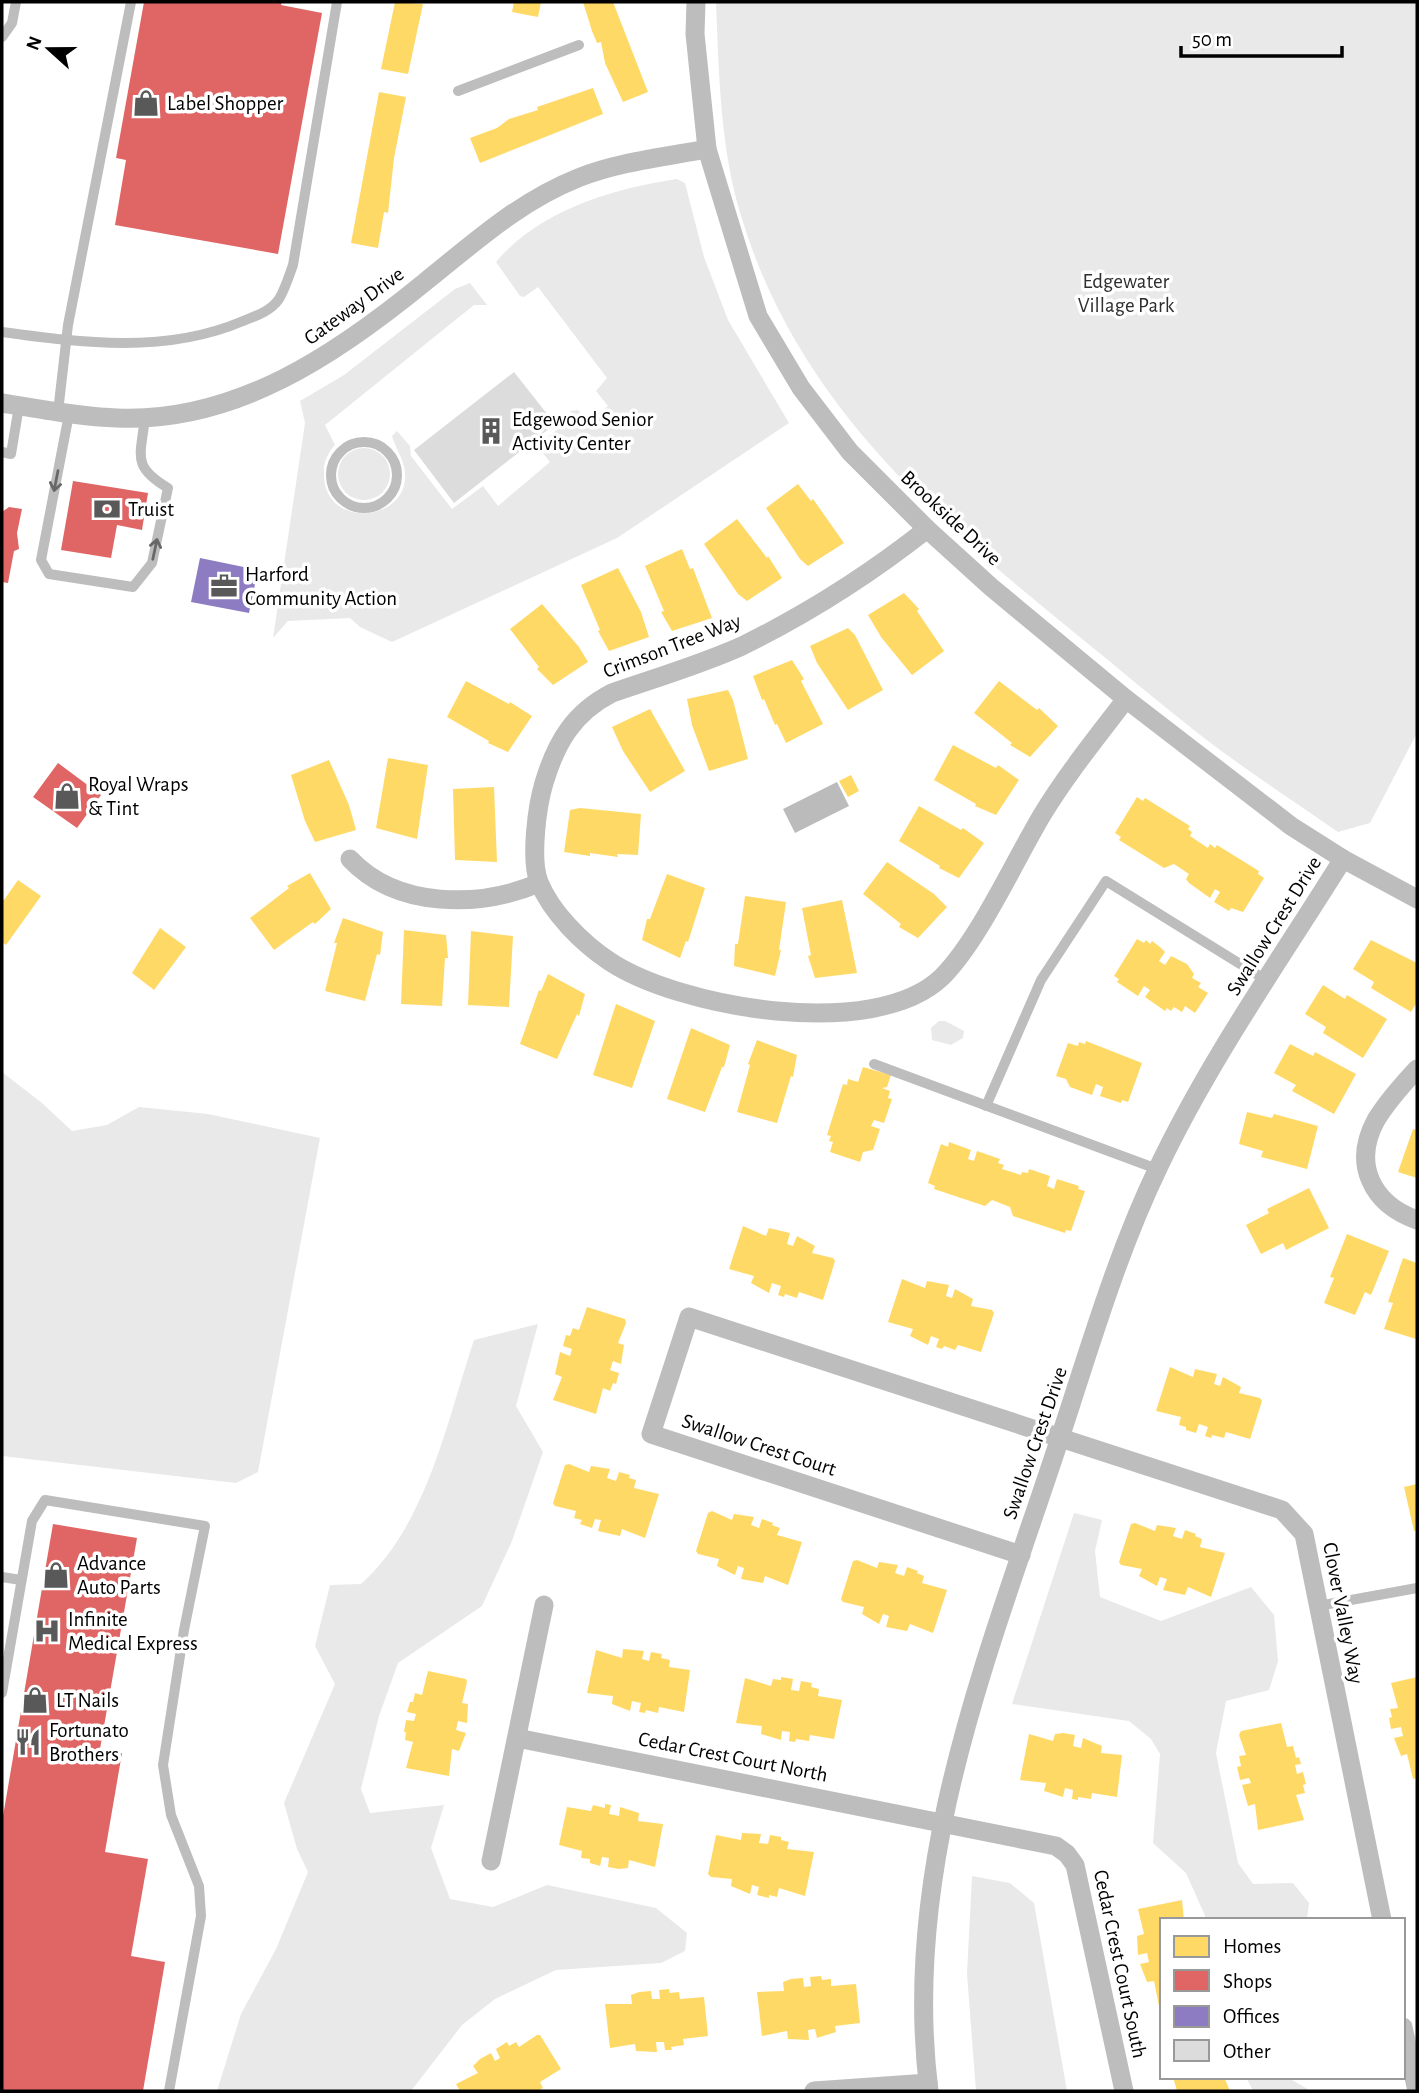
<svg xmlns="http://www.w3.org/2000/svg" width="1419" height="2093" viewBox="0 0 1419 2093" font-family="'Alegreya Sans',sans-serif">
	<rect width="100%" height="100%" fill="#fff"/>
	<g fill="#e9e9e9">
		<path d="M716,2H1417V733L1370,823L1338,832C1292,800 1244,769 1199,734C1158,702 1117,667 1076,634C933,518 798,402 742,219C720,150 719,73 716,2Z"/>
		<path d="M677,179L685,183L704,257L728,320L789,423L617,538L392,642L360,627L350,618L288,621L273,638L305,423L300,401L344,375L455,289L470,283L487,305H474L325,425L335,445C328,452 323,463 324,474C324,531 410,522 405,472C404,460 395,447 392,436L397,431L410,446L411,456L452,509L483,486L498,506L550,462L537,446L574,416L570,411L578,410L588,422L608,406L596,391L607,378L538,287L524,297L520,296L496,262C538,211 614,188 677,179Z"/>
		<circle cx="364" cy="474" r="26"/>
		<polygon points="939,1021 945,1021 964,1031 963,1038 951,1045 932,1040 931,1028"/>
		<polygon points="2,1072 42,1103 72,1131 107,1125 139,1107 208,1114 320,1138 258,1472 236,1483 2,1456"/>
		<path d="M538,1324L516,1406L543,1452L512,1541L482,1606L398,1663L379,1716L361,1789L370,1813L444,1805L431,1848L450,1899L493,1907L547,1885L656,1908L687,1933L685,1951L661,1963L556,1970L495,1999L462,2025L411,2091H217L241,2014L276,1949L308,1872L297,1849L284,1803L335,1684L315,1646L330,1585L361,1584C427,1525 447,1421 474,1340Z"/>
		<polygon points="1074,1513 1102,1520 1095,1551 1100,1597 1161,1621 1251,1587 1274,1615 1278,1661 1269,1690 1226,1701 1216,1753 1238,1863 1253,1884 1293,1883 1309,1903 1307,1920 1207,1920 1186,1873 1153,1843 1160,1754 1151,1739 1129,1721 1012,1704"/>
		<polygon points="972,1876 1010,1883 1034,1903 1067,2091 976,2091 967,1974"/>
		<polygon points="1246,2077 1287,2077 1311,2091 1253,2091"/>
	</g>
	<polygon fill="#bbb" points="837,782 849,806 795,833 783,809"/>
	<g fill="#ffd966">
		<polygon points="395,2 423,4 408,74 381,69"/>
		<polygon points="514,2 541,2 538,17 512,12"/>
		<polygon points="583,2 613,2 648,92 623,102 605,63 601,42 597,43 592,31"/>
		<polygon points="593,88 603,114 480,163 470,138 497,128 509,119 538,110 537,107"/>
		<polygon points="379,92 406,97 394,158 388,213 384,212 378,248 351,243"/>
		<polygon points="798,484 811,501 813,499 844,543 808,566 800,559 766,508"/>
		<polygon points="737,519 767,558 768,556 782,578 747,601 738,594 704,544"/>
		<polygon points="682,549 690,569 693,568 712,618 672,631 661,612 664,611 645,566"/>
		<polygon points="618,568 641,612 649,637 609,651 598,631 600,630 581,585"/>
		<polygon points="904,593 919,609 917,611 944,651 912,675 881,637 868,615"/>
		<polygon points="542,604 579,647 588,662 553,685 537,669 539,667 510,629"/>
		<polygon points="848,628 855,635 883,690 848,710 817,663 810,646"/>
		<polygon points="792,660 804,679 801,681 823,724 786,743 777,724 775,725 764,699 762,700 753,676"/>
		<polygon points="466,681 509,704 510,702 532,716 508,752 488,743 489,741 447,717"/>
		<polygon points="999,681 1037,710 1039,708 1058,726 1030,757 1010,745 1012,743 974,713"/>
		<polygon points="728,690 733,700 748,759 709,771 692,725 687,699"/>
		<polygon points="650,709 685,771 650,792 623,751 612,727"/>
		<polygon points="953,745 996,768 998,765 1019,780 996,815 975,806 976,804 934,780"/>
		<polygon points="388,758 428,765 417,839 376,828"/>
		<polygon points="329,760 349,805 356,830 315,842 305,821 291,775"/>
		<polygon points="851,775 859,791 848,797 839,781"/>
		<polygon points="494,787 497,862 455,860 453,789"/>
		<polygon points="1137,797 1143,801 1145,798 1190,826 1188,829 1192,832 1190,836 1208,848 1210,844 1215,848 1217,845 1259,871 1258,874 1264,878 1243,912 1231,908 1229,911 1214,902 1220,892 1215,889 1210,898 1189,883 1186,879 1189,874 1174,864 1164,868 1119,840 1121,837 1115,833"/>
		<polygon points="919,806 961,830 963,828 984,843 959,878 939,868 940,866 899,841"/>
		<polygon points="580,808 641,814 638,855 617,854 618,857 590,853 590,856 564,852 570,810"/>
		<polygon points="887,862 934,894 947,907 918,938 899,927 901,924 863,894"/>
		<polygon points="310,873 331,909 315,924 313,922 274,950 250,918 289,888 287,886"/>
		<polygon points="667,874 705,888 688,942 686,941 680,958 642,940 647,919 650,919"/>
		<polygon points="18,880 41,896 6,945 2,942 2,899 4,900"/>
		<polygon points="745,896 786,902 779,950 781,950 775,976 734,966 735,944 738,944"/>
		<polygon points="842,900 857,973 815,978 808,956 811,955 802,908"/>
		<polygon points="343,918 383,932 380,955 377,954 365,1001 325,991 337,943 334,943"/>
		<polygon points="160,928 186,947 154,990 132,973"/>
		<polygon points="404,930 446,935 448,958 445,958 442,1006 401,1004"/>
		<polygon points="471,931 513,936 509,1007 468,1005"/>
		<polygon points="1137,939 1144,943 1146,940 1150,944 1152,941 1160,947 1165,952 1159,961 1165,965 1171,956 1187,964 1194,974 1192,978 1201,983 1198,987 1208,993 1195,1013 1185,1006 1182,1012 1174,1007 1171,1011 1167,1008 1165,1011 1145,997 1150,990 1144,986 1138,996 1117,982 1119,979 1114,976"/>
		<polygon points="1371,940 1417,963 1417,1002 1411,1012 1371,988 1374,982 1353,969"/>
		<polygon points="548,974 585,994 579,1016 577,1014 557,1059 520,1044 539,990 541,991"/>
		<polygon points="1323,985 1345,999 1347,995 1387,1019 1363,1058 1323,1033 1326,1027 1305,1014"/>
		<polygon points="616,1004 655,1021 632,1088 593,1075"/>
		<polygon points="691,1028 730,1045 724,1067 722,1067 705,1112 667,1099"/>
		<polygon points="757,1040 797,1055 793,1077 791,1076 777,1123 737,1112 750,1065 748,1064"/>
		<polygon points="1086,1041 1142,1063 1128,1102 1122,1100 1121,1103 1100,1096 1103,1087 1096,1084 1092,1095 1070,1087 1066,1079 1056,1076 1068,1043 1078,1046 1079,1042 1085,1044"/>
		<polygon points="1290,1044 1313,1056 1315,1052 1356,1074 1334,1114 1292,1091 1296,1085 1274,1073"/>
		<polygon points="863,1067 891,1075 887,1087 882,1088 890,1091 888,1098 892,1099 884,1123 874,1120 871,1126 880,1129 873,1150 863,1152 860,1162 830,1152 833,1142 829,1141 831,1136 827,1135 843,1084 847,1085 848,1079 858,1082"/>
		<polygon points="1247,1112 1272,1118 1274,1114 1318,1126 1307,1169 1261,1157 1263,1151 1239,1144"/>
		<polygon points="1413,1129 1417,1130 1417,1178 1398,1172"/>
		<polygon points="949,1142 971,1150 968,1159 974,1161 977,1151 1000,1159 998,1163 1004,1165 1002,1169 1021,1175 1022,1172 1028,1173 1029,1169 1050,1176 1047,1186 1054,1189 1057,1179 1079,1186 1078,1189 1085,1191 1071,1231 1066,1230 1065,1233 1013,1216 1010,1207 992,1200 985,1206 934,1189 935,1186 928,1183 941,1144 948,1147"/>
		<polygon points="1309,1188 1329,1228 1286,1250 1283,1243 1261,1254 1246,1225 1269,1213 1267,1209"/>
		<polygon points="743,1226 766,1236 769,1228 790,1233 787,1244 793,1246 797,1236 815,1246 812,1253 833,1258 835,1261 823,1300 799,1292 797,1298 785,1294 784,1297 778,1295 781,1286 772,1283 769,1293 751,1283 754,1276 729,1269"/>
		<polygon points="1347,1234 1389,1251 1371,1295 1365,1292 1355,1315 1324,1303 1334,1278 1330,1277"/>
		<polygon points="1403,1258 1417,1263 1416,1339 1384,1329 1393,1303 1388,1302"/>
		<polygon points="902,1279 925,1288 927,1281 949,1285 946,1296 952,1298 955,1289 973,1299 971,1306 992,1310 994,1313 981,1352 958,1345 955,1350 944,1346 942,1349 936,1347 939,1339 931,1336 928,1345 910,1336 913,1329 888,1322"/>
		<polygon points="587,1307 625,1319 626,1323 618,1343 624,1345 621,1364 613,1361 610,1370 619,1373 616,1384 613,1383 610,1391 603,1388 596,1414 553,1400 562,1377 555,1374 560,1352 570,1356 572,1349 563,1346 566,1335 570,1336 573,1328 579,1330"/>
		<polygon points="1170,1367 1193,1377 1195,1369 1217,1374 1214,1384 1220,1386 1223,1377 1241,1387 1239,1393 1260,1398 1262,1401 1250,1439 1226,1432 1224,1438 1212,1435 1211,1438 1205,1436 1208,1427 1199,1424 1196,1433 1186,1430 1186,1427 1179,1425 1181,1417 1156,1411"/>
		<polygon points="569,1464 589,1472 591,1466 610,1469 607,1478 616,1481 619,1472 630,1475 629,1478 636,1480 634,1488 659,1494 645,1538 622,1529 620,1536 598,1531 601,1520 595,1519 592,1528 580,1524 582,1520 574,1518 576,1511 555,1506 553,1503 565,1465"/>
		<polygon points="1417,1484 1417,1530 1414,1531 1404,1487"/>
		<polygon points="712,1511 732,1520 734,1514 754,1517 751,1525 759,1528 762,1519 773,1523 772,1525 780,1528 777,1535 802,1542 788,1585 765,1576 763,1583 741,1579 744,1568 738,1566 735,1575 717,1566 719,1559 698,1554 696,1551 708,1513"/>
		<polygon points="1135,1523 1155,1531 1157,1525 1176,1528 1173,1536 1182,1539 1185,1530 1196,1534 1195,1536 1202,1539 1200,1547 1225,1553 1211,1597 1188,1587 1185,1595 1163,1590 1167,1579 1160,1577 1157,1586 1139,1576 1142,1569 1121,1565 1119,1562 1131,1524"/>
		<polygon points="857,1560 877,1568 879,1562 898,1565 895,1573 904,1576 907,1567 918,1571 917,1573 924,1576 922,1583 947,1590 933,1633 910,1624 907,1631 886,1627 889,1616 883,1614 879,1624 862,1614 864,1607 843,1602 841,1599 853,1561"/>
		<polygon points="623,1649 644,1651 642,1659 649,1661 651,1652 662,1654 661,1658 670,1660 669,1667 690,1670 684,1712 659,1707 658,1713 646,1710 645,1713 639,1712 641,1703 632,1701 630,1711 612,1704 613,1696 587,1693 596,1650 622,1658"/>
		<polygon points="428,1671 466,1679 467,1682 462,1703 468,1704 467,1723 458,1721 456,1730 466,1733 459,1751 452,1749 449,1776 406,1768 413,1742 405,1740 406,1732 404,1732 406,1720 414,1721 416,1714 407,1712 410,1702 413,1702 415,1693 422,1695"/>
		<polygon points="781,1677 793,1679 791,1690 799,1691 801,1681 812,1683 811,1687 819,1689 818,1696 842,1700 834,1739 810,1735 809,1741 796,1739 795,1742 789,1741 790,1732 782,1731 781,1740 761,1734 762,1726 736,1723 745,1678 771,1686 773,1679 781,1680"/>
		<polygon points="1417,1677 1417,1778 1413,1779 1407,1754 1401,1756 1394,1738 1403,1736 1401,1727 1391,1729 1389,1718 1392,1717 1390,1709 1398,1708 1391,1683"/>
		<polygon points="1281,1723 1287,1747 1293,1746 1296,1758 1299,1757 1301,1764 1295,1765 1297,1774 1303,1772 1306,1784 1303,1785 1305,1793 1296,1795 1304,1820 1258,1830 1255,1804 1248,1806 1242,1785 1251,1783 1249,1778 1240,1780 1237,1767 1241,1766 1239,1756 1246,1755 1239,1735 1241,1731"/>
		<polygon points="1063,1733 1075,1735 1073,1746 1081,1748 1083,1738 1102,1746 1101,1753 1122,1755 1117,1797 1092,1793 1091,1799 1078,1797 1078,1800 1072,1799 1073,1790 1065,1788 1063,1797 1044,1791 1046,1783 1020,1780 1029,1734 1053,1741 1055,1734"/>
		<polygon points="605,1804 611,1805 609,1814 619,1816 620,1807 639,1813 638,1821 663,1824 655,1867 629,1860 628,1868 619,1869 608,1867 609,1858 602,1857 600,1866 590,1863 590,1859 581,1858 582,1851 559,1845 567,1807 591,1811 593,1805 605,1808"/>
		<polygon points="742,1833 761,1834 759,1843 768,1844 770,1835 781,1837 781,1840 789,1842 787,1849 814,1852 805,1896 779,1888 777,1897 769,1895 769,1898 757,1895 759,1887 752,1885 750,1894 731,1886 732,1879 711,1877 708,1874 716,1835 741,1840"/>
		<polygon points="1182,1900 1184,1920 1162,1920 1162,2005 1159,2006 1154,1981 1147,1982 1140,1964 1149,1962 1147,1953 1138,1955 1137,1936 1144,1934 1138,1909"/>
		<polygon points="821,1976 822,1980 831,1979 831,1986 856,1984 860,2023 835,2026 836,2032 817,2038 815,2029 808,2030 809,2040 788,2039 787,2031 762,2036 757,1992 784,1991 783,1982 791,1979 803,1978 804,1987 811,1986 810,1977"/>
		<polygon points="669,1989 670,1993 679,1992 680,1999 704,1997 708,2036 683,2039 684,2045 671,2047 672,2050 665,2050 664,2042 656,2042 657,2052 636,2051 635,2044 610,2048 605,2004 632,2004 631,1995 639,1992 651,1991 652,1999 660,1999 659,1990"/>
		<polygon points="537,2035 540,2035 561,2069 540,2082 543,2088 537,2091 460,2091 456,2084 478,2073 473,2066 480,2059 491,2053 495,2061 500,2058 496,2049 507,2042 509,2046 516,2042 519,2047"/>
		<polygon points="1173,2077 1224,2077 1230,2091 1177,2091"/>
	</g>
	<g fill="#e06666">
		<polygon points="144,2 282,2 281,5 322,13 278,254 115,225 126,160 116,158"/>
		<polygon points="73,481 148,493 142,530 117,525 111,558 61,550"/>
		<polygon points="9,507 22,509 17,533 19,549 14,551 8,583 2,582 2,512"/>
		<polygon points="58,763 101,795 77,828 33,797"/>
		<polygon points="53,1524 137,1538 100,1749 122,1753 105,1852 148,1859 131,1956 165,1962 143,2091 2,2091 2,1822"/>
	</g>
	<polygon fill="#8e7cc3" points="200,558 258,570 249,613 191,602"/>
	<polygon fill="#dcdcdc" points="514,372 555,424 454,503 414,450"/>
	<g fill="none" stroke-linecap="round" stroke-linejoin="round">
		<g stroke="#bdbdbd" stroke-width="10">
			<polyline points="2,37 12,23 16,2"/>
			<polyline points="458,91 579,45"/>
			<path d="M2,332C83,343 166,354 243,321C256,316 271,311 279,299C285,289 289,276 293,265L337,2"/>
			<polyline points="58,412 68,325 131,2"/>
			<path d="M69,414L41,560L49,574L133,587L152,563L168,488C131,466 141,456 145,417"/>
			<circle cx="364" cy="475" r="33"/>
			<polyline points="2,452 11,454 19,406"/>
			<polyline points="874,1064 1157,1169"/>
			<polyline points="986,1106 1041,980 1106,881 1266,980"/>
			<polyline points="2,1577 21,1580"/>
			<polyline points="1318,1606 1417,1588"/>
			<polyline points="2,1693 32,1521 45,1500 205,1526 184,1630 163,1765 171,1815 199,1886 201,1916 169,2091"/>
		</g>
		<g stroke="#bdbdbd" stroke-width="19">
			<polyline points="696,2 695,34 707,149 758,316 801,388 850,452 927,529 991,587 1126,699 1291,826 1343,859 1417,899"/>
			<path d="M2,403C40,409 79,417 117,418C236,423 337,354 425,282C474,243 518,202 578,178C618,162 664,157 707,149"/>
			<path d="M927,529C870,574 807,614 742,646C700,665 655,678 612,693C573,713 556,743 544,783C537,806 530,860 539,882C551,912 582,943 609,961C679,1008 875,1042 942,977C979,940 1014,862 1042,815C1067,774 1097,737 1126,699"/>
			<path d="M350,859C397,909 480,908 539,883"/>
			<path d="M1417,1069C1403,1084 1387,1102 1376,1120C1352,1164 1372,1204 1417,1220"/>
			<polyline points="1021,1555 651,1434 689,1317 1282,1510 1304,1534 1382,1920"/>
			<polyline points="517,1738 1056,1846 1067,1854 1075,1865 1124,2091"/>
			<polyline points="491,1861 544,1605"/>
			<polyline points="1403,2027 1417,2091"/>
			<polyline points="814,2091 928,2083"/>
			<path d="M929,2091C901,1871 985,1663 1053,1459C1086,1361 1114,1259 1159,1166C1210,1059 1280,960 1343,859"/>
		</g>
	</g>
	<defs><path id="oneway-shaft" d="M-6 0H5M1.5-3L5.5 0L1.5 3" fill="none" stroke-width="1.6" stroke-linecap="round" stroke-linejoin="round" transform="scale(1.75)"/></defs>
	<g stroke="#686868">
		<use href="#oneway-shaft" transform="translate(56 481) rotate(101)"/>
		<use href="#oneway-shaft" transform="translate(155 549) rotate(-78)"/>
	</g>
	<defs>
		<symbol id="shop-bare" viewBox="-9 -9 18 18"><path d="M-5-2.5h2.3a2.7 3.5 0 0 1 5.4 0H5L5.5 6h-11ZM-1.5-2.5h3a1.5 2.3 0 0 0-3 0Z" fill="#595959" stroke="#fff" stroke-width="2.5" paint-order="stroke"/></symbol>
		<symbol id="building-bare" viewBox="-9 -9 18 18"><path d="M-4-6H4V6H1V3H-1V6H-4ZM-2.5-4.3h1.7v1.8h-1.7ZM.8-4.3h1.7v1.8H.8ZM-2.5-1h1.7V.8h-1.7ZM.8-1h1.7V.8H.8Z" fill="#595959" stroke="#fff" stroke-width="2.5" paint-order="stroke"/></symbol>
		<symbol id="bank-bare" viewBox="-9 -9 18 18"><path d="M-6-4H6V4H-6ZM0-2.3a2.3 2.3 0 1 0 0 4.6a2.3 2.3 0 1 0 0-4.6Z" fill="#595959" stroke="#fff" stroke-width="2.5" paint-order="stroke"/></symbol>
		<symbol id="office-bare" viewBox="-9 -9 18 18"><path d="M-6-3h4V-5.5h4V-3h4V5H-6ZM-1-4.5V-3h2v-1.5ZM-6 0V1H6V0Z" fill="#595959" stroke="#fff" stroke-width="2.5" paint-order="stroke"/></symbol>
		<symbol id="hospital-bare" viewBox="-9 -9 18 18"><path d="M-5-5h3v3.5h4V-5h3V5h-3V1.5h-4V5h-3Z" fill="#595959" stroke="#fff" stroke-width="2.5" paint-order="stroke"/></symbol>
		<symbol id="restaurant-bare" viewBox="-9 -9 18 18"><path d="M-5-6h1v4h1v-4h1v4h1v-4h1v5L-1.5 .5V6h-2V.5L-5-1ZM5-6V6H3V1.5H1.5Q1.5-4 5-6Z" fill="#595959" stroke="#fff" stroke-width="2.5" paint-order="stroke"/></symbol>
	</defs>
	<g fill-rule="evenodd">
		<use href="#shop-bare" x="127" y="84" width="38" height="38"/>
		<use href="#building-bare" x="472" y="412" width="38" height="38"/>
		<use href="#bank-bare" x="88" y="490" width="38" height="38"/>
		<use href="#office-bare" x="205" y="567" width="38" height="38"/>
		<use href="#shop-bare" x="48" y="777" width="38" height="38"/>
		<use href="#shop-bare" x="37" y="1556" width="38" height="38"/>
		<use href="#hospital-bare" x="28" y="1612" width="38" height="38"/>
		<use href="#shop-bare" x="16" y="1681" width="38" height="38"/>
		<use href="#restaurant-bare" x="9" y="1723" width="38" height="38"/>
	</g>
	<g text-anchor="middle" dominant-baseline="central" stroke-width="7" stroke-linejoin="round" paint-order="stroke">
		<g font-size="21" fill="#000" stroke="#fff" text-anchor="start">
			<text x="167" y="103">Label Shopper</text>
			<text x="512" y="419">Edgewood Senior<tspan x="512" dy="24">Activity Center</tspan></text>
			<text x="128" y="509">Truist</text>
			<text x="245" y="574">Harford<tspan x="245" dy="24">Community Action</tspan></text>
			<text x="88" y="784">Royal Wraps<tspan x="88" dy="24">&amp; Tint</tspan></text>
			<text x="77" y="1563">Advance<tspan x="77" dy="24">Auto Parts</tspan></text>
			<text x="68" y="1619">Infinite<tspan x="68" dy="24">Medical Express</tspan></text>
			<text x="56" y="1700">LT Nails</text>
			<text x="49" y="1730">Fortunato<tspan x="49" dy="24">Brothers</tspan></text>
		</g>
		<g font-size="21" fill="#2e2e2e" stroke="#fff">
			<text x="1126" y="281">Edgewater<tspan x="1126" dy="24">Village Park</tspan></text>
		</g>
		<g font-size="21" fill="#000" stroke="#fff">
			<text transform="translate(354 306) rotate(-36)">Gateway Drive</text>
			<text transform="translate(951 518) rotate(43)">Brookside Drive</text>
			<text transform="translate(672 646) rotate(-21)">Crimson Tree Way</text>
			<text transform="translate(1274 926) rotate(-58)">Swallow Crest Drive</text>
			<text transform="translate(1035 1443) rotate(-71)">Swallow Crest Drive</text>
			<text transform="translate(759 1445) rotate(18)">Swallow Crest Court</text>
			<text transform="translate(1343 1613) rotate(79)">Clover Valley Way</text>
			<text transform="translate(733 1757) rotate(11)">Cedar Crest Court North</text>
			<text transform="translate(1120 1964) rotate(78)">Cedar Crest Court South</text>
		</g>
	</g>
	<rect width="1419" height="2093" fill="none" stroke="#000000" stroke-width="7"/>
	<rect x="1160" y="1918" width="245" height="161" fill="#ffffff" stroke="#999999" stroke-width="2"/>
	<rect x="1174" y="1936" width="35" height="21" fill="#ffd966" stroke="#999999" stroke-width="2"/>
	<text x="1223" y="1953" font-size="21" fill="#000000">Homes</text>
	<rect x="1174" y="1970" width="35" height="21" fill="#e06666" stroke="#999999" stroke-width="2"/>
	<text x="1223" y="1988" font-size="21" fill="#000000">Shops</text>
	<rect x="1174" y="2006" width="35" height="21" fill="#8e7cc3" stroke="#999999" stroke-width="2"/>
	<text x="1223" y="2023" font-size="21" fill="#000000">Offices</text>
	<rect x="1174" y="2040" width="35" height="21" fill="#dcdcdc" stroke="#999999" stroke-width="2"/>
	<text x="1223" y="2058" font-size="21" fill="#000000">Other</text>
	<g transform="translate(49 49) rotate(291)" stroke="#ffffff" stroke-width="5" paint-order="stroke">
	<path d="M0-5L12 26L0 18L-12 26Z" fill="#000000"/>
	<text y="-10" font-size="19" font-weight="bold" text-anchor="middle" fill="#000000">N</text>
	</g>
	<path d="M1181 46v10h161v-10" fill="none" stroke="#000000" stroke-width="3.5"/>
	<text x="1192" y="46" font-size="21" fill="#000000" stroke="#ffffff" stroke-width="5" paint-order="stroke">50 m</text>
</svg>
